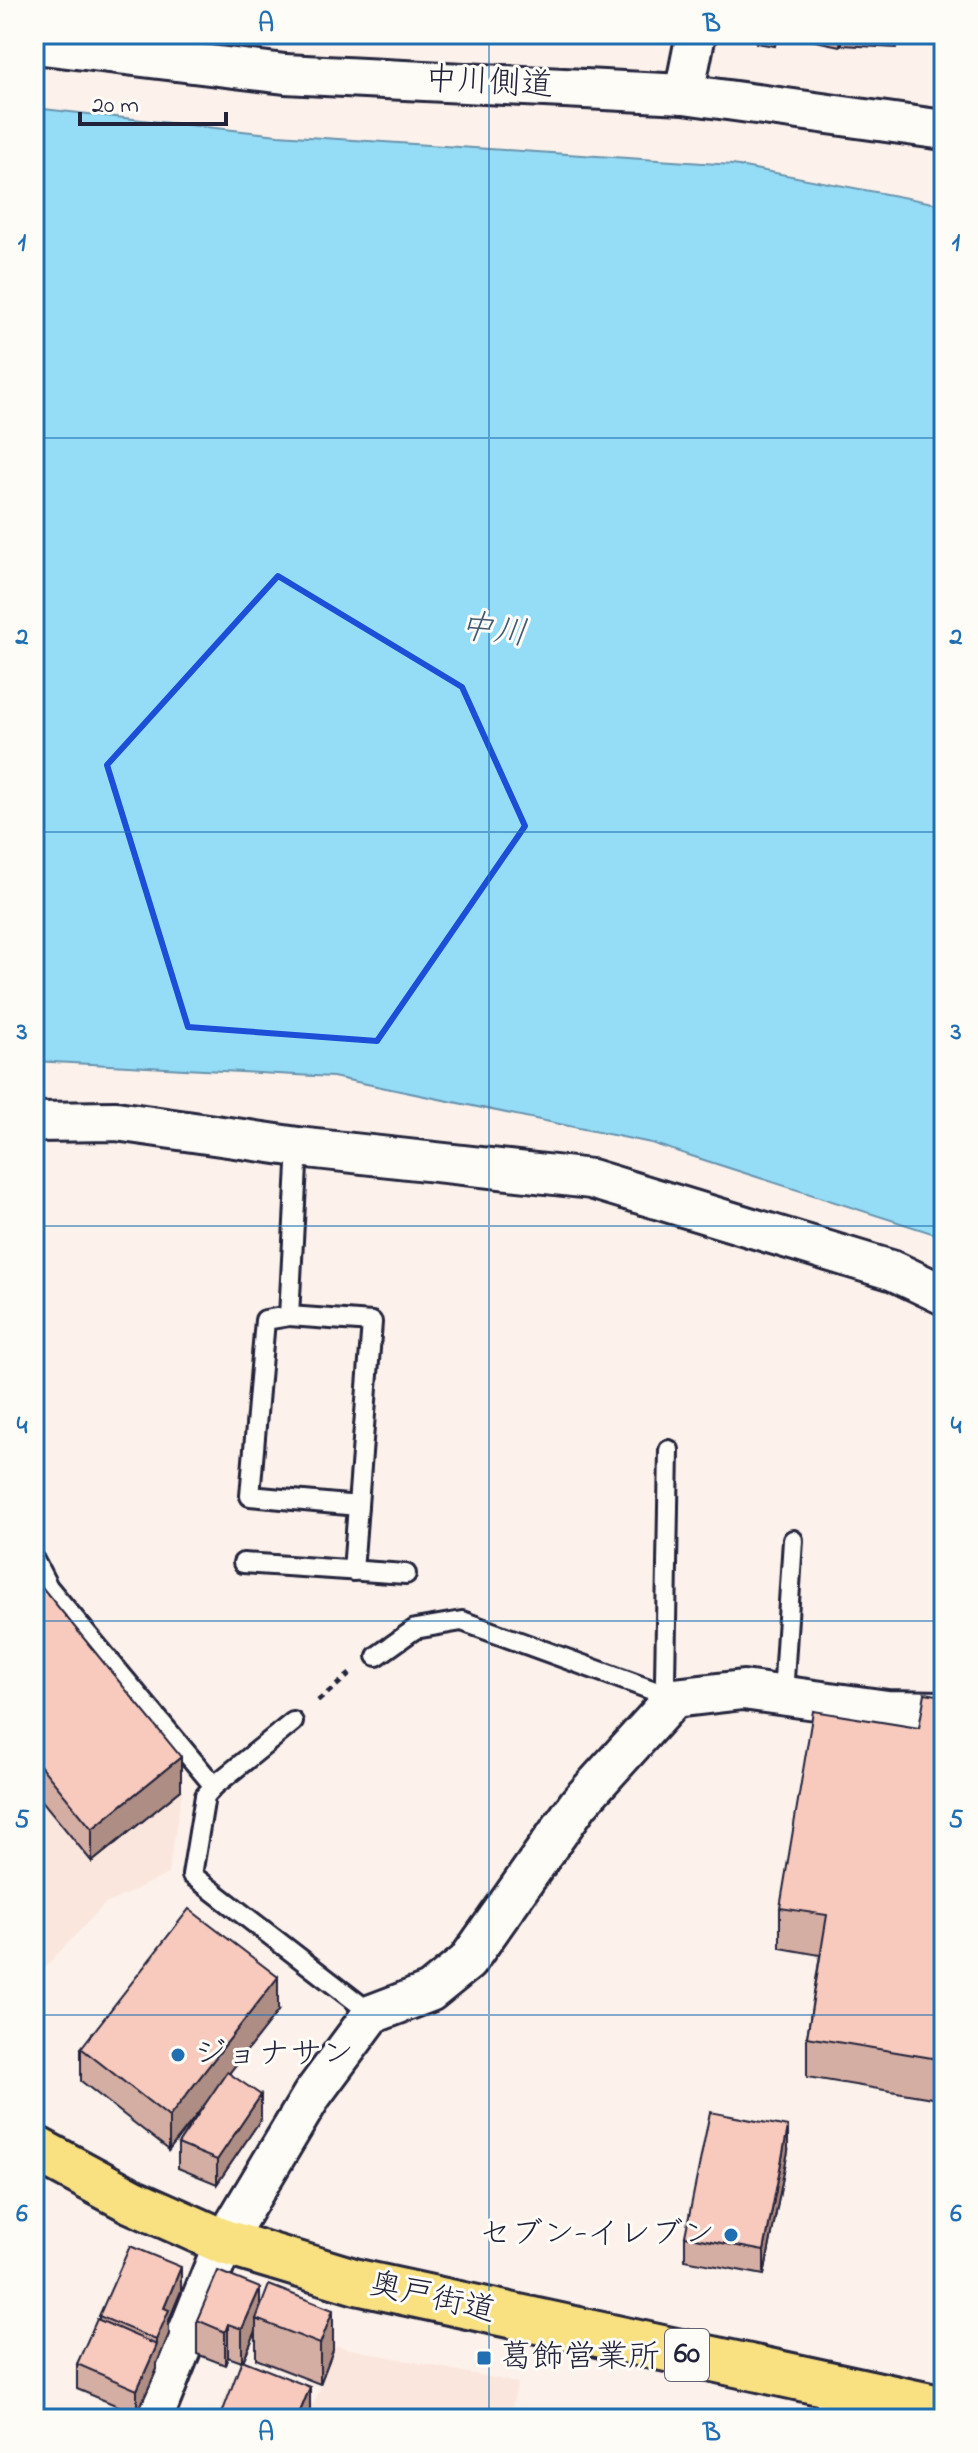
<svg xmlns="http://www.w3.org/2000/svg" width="978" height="2453" viewBox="0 0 978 2453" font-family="'Indie Flower','Klee One',sans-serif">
	<rect width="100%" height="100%" fill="#fcf2eb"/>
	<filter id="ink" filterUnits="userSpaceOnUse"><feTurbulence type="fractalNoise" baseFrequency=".0125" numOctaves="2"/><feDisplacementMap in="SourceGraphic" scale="16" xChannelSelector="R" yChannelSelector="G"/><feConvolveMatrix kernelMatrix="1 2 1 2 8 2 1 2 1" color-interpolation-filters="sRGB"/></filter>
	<g filter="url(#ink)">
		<g fill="#fbe6dd">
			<polygon points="34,1607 183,1788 168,1874 104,1905 34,1979"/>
			<polygon points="336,2346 518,2383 509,2419 216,2419 235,2372 314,2404"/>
		</g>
		<polygon fill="#95ddf7" stroke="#6792ac" stroke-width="2" points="34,108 278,135 733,165 944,205 944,1237 651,1143 333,1077 34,1061"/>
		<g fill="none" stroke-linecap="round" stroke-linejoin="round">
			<defs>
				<g id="lane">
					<polyline points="298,1147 289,1316 265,1320 250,1496 358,1506"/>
					<polyline points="289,1316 372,1322 353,1571"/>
					<polyline points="669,1450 665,1680 674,1698"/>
					<polyline points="34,1560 48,1587 214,1786 205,1796 192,1875 372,2014"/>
					<polyline points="243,1563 406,1574"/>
					<polyline points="377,1656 415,1629 462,1621 674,1698"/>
					<polyline points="783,1695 793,1540"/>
					<polyline points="214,1786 293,1722"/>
					<polyline points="823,2419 830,2386"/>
				</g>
				<g id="street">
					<polyline points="34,44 285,74 684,94 944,130"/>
					<polyline points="684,94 696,34"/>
					<polyline points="34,1122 116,1121 298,1147 591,1179 894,1271 944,1295"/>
					<polyline points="153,2419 224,2242 312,2095 372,2014 430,1992 467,1962 579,1803 674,1698 743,1690 887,1710 944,1711"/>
				</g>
				<polyline id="primary" points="34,2148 132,2201 224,2242 357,2282 944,2409"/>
			</defs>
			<use href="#lane" stroke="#22223b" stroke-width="24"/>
			<use href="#street" stroke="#22223b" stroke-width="44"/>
			<use href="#primary" stroke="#22223b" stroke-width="50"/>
			<g stroke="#22223b" stroke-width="5" stroke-dasharray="6 6" stroke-linecap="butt">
				<polyline points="938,1666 944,1599"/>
				<polyline points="318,1701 350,1674"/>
			</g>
			<use href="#lane" stroke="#fdfcf7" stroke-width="18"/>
			<use href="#street" stroke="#fdfcf7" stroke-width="38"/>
			<use href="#primary" stroke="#f9e181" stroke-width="44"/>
		</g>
		<g fill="#d5aea3" stroke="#22223b" stroke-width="2">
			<polygon points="756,34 777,34 775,46 756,43"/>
			<polygon points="781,34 841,34 840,46"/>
			<polygon points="842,34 897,34 896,48 842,45"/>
			<polygon points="34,1592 181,1790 92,1862 34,1791"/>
			<polygon points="944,1696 944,2100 807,2077 807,2037 820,1955 780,1948 780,1908"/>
			<polygon points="278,2011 229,2073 261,2119 217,2184 178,2168 178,2144 202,2108 169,2150 81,2081 81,2048"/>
			<polygon points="788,2151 764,2275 685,2260 685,2236"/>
			<polygon points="181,2291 169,2320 169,2334 157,2363 157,2369 137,2414 77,2389 77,2364 99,2320 99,2316"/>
			<polygon points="260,2309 333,2350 320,2384 256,2359 256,2331 243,2361 310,2411 242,2362 228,2357 225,2365 197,2354 197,2320"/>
		</g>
		<g fill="#ae8d84" stroke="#22223b" stroke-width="2">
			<polygon points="181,1757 181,1790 92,1862 92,1829"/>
			<polygon points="278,1977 278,2011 169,2150 169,2117"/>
			<polygon points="261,2095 261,2119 217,2184 217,2160"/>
			<polygon points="788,2127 788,2151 764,2275 764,2251"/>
			<polygon points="181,2267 181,2291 169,2320 169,2334 157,2363 157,2369 137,2414 137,2390 156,2347 156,2340 164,2308"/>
			<polygon points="260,2288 260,2321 256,2319 256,2331 242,2363 242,2329"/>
			<polygon points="333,2310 333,2350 320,2384 320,2344"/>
			<polygon points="228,2324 228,2357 225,2365 225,2332"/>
			<polygon points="310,2387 310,2411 307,2419 297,2419"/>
		</g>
		<g fill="#f8cabd" stroke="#22223b" stroke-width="2">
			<polygon points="41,1586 181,1757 92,1829 34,1758 34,1592"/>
			<polygon points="925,1693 944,1696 944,2060 807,2037 827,1915 780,1908 813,1711 919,1728"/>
			<polygon points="189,1909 278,1977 169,2117 81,2048"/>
			<polygon points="227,2072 261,2095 217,2160 178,2144"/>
			<polygon points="710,2112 788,2127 764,2251 685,2236"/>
			<polygon points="130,2246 181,2267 164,2308 169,2310 156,2340 99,2316"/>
			<polygon points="218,2271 260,2288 242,2329 228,2324 225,2332 197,2320"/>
			<polygon points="269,2285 333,2310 320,2344 256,2319"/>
			<polygon points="97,2319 157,2345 137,2390 77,2364"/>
			<polygon points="242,2360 310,2387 297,2419 220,2419"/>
			<polygon points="832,2412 867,2419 831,2419"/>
		</g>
	</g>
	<path fill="none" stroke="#1d4ed8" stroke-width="6" stroke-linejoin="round" d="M278,576L462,687L525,826L377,1041L188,1027L107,765Z"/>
	<path fill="none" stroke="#1f6fb2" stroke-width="2" stroke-opacity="0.55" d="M489,34V2419M34,438H944M34,832H944M34,1226H944M34,1621H944M34,2015H944"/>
	<g fill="#1f6fb2" stroke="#fdfcf7" stroke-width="3">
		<circle cx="178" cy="2055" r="8"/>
		<circle cx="731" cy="2235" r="8"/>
		<rect x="476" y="2350" width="16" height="16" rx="4"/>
	</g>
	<g text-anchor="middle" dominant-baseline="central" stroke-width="6" stroke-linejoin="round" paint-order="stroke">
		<rect fill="#fdfcf7" stroke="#646373" stroke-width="2" x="665" y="2329" width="44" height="52" rx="6"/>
		<g font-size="30" font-weight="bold" fill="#22223b">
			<text x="687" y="2355">60</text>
		</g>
		<g font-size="32" fill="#22223b" stroke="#fdfcf7">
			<text transform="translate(489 84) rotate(3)">中川側道</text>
			<text transform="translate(432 2299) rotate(13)">奥戸街道</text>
		</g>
		<g font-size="32" fill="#22223b" stroke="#fdfcf7" text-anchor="start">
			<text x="194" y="2055">ジョナサン</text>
			<text x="715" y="2235" text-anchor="end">セブン-イレブン</text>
			<text x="500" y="2358">葛飾営業所</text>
		</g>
		<g font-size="34" font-style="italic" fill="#445a73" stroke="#fdfcf7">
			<text transform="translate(493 632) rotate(7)">中川</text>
		</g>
	</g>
	<rect width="978" height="2453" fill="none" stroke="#fdfcf7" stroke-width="88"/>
	<path d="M80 112v12h146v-12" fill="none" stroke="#22223b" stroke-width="4"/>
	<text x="92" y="112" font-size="24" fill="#22223b" stroke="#fdfcf7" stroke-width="6" paint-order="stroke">20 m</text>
	<rect x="44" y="44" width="890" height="2365" fill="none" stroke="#1f6fb2" stroke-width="3"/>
	<g font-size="26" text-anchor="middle" font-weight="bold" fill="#1f6fb2">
		<text x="266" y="31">A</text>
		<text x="712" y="31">B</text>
		<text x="22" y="250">1</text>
		<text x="956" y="250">1</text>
		<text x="22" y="644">2</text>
		<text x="956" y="644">2</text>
		<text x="22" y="1039">3</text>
		<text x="956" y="1039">3</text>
		<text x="22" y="1433">4</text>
		<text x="956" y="1433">4</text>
		<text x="22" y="1827">5</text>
		<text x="956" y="1827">5</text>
		<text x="22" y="2221">6</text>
		<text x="956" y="2221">6</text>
		<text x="266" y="2440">A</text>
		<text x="712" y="2440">B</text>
	</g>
</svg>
